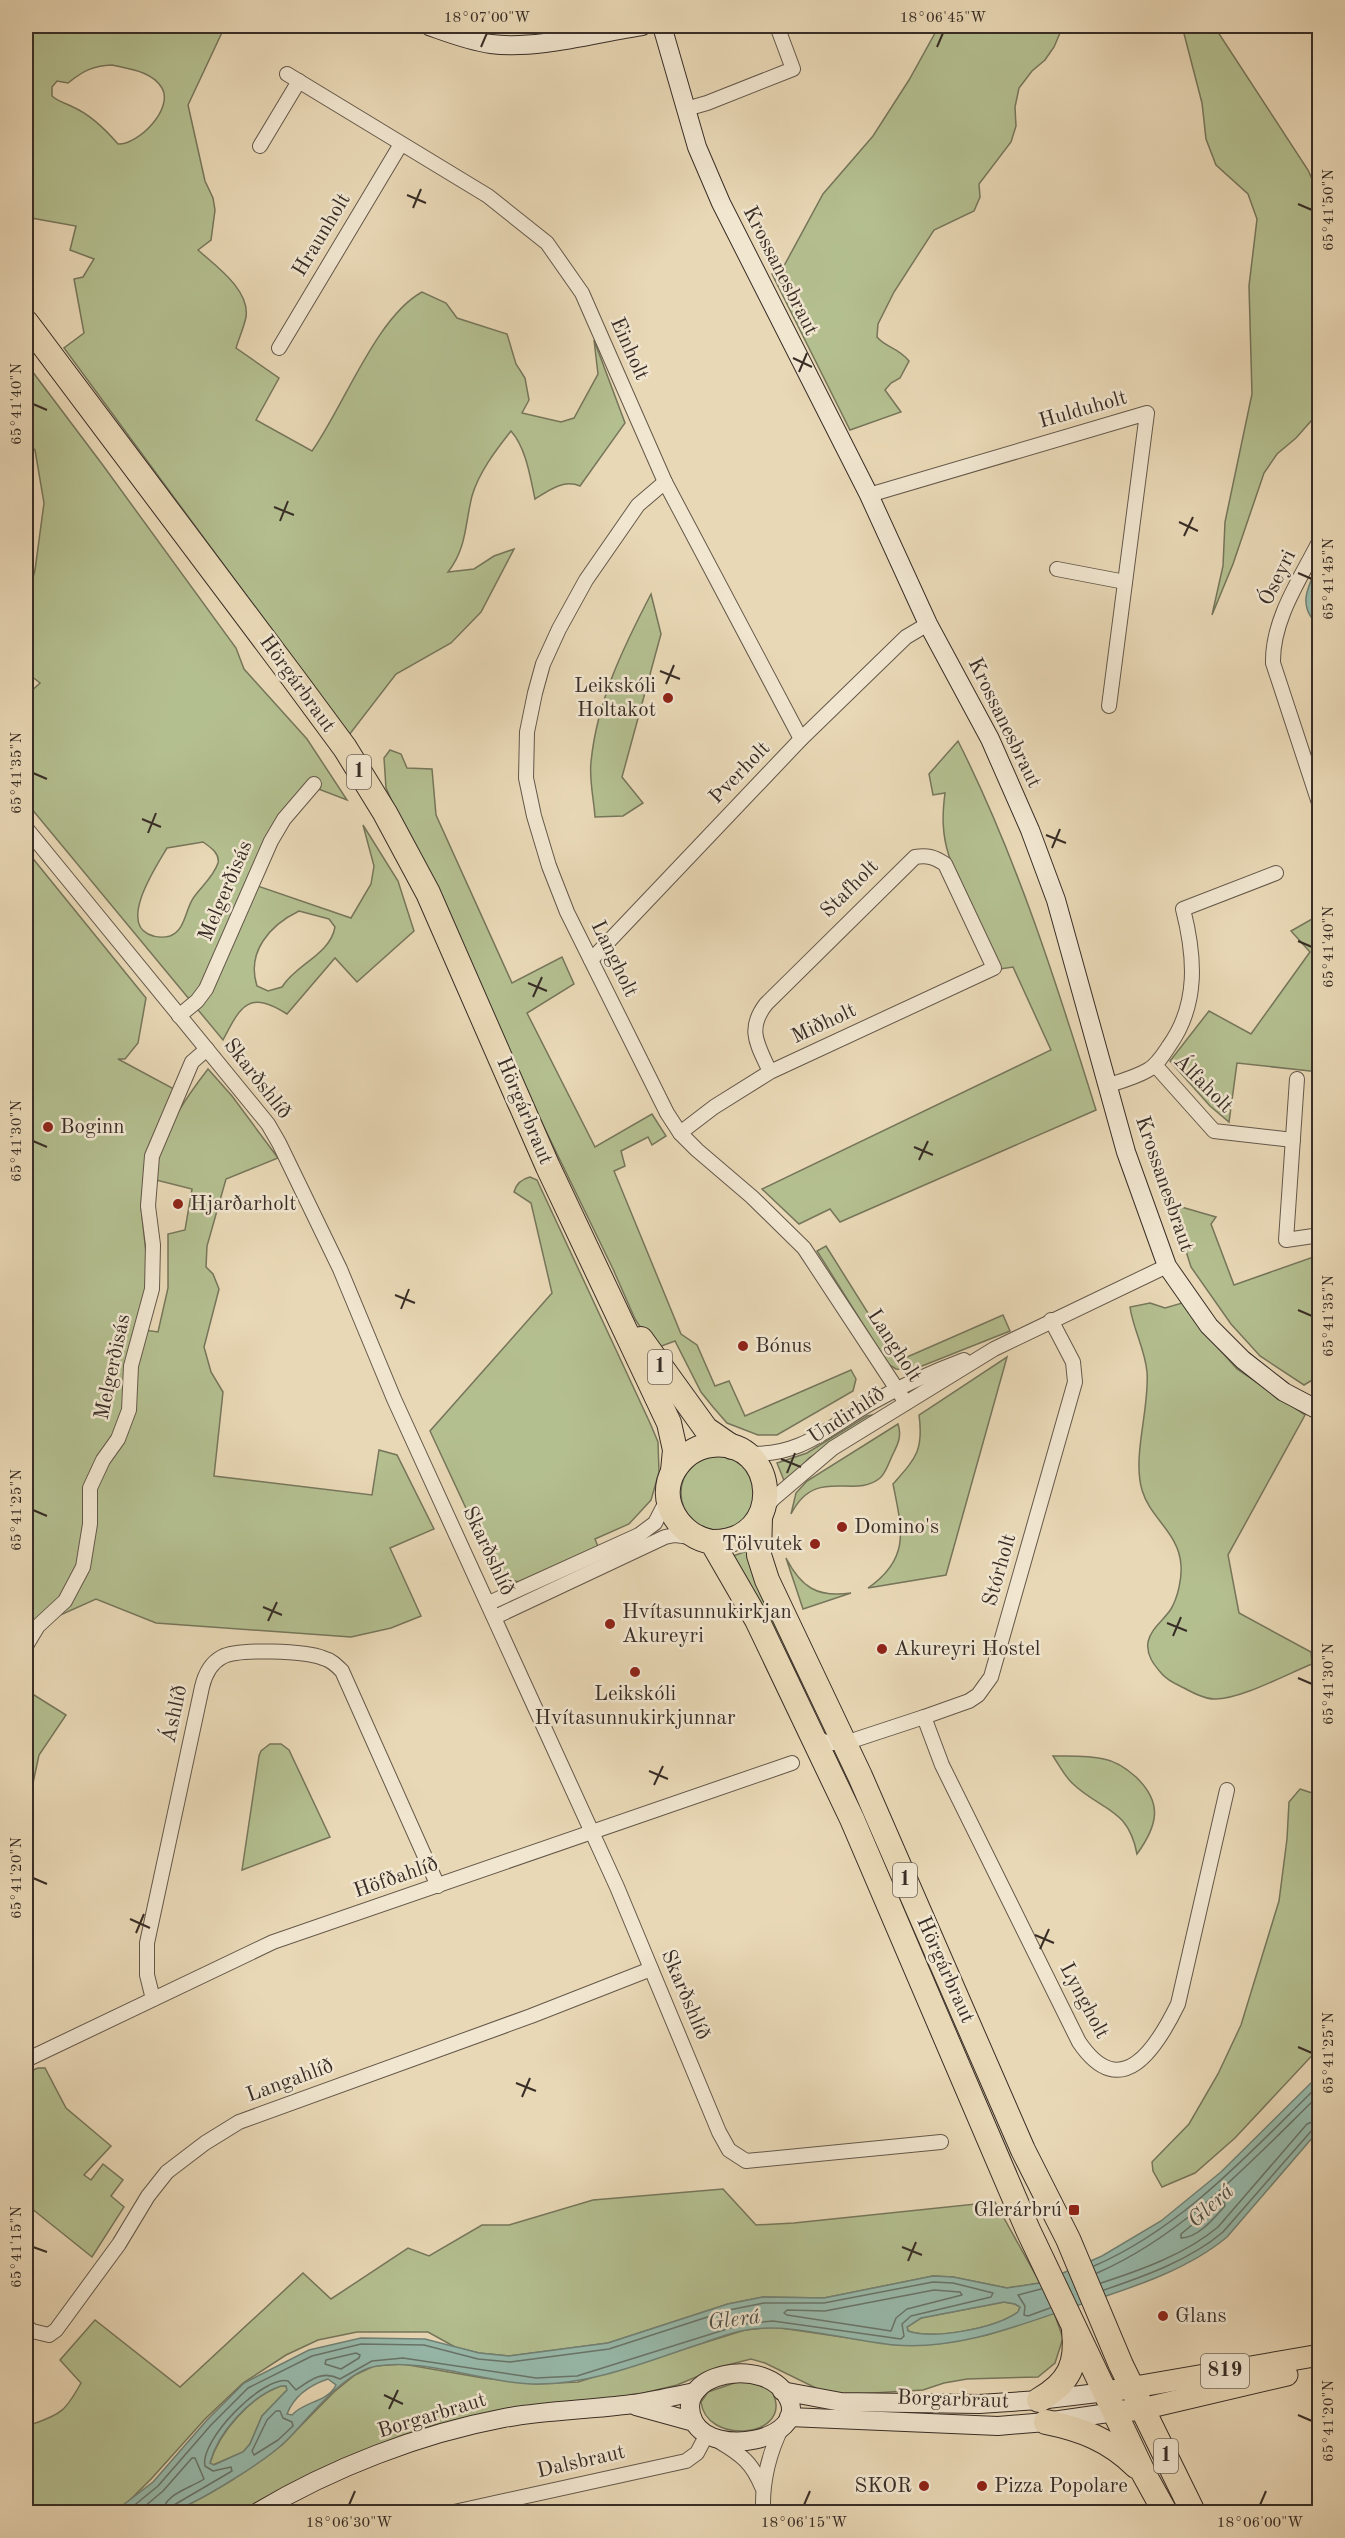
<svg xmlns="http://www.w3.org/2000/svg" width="1345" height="2538" viewBox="0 0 1345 2538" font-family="'Old Standard TT',serif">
	<rect width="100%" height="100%" fill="#e9d8b6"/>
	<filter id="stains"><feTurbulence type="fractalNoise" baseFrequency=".00333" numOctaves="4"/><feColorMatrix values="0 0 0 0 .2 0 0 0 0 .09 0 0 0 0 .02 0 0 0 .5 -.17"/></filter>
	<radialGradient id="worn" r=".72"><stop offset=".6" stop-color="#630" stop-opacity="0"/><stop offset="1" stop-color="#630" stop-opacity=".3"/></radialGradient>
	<g fill="#b4bf90" stroke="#76765b" stroke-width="1.5" fill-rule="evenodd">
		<path d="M26,26H225L188,105L205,181L213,198L215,210L211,240L198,250C216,266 250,290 246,317C244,327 239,338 236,348L279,378L256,420L312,451C343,408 376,317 422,292L446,303L457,318L507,334L516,364L525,378L529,400L522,413L561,422L574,418L598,374L594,340L625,423L580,486C564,479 549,490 535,499C530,476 526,448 511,431C496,450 479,472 472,496C465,523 467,548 448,572L474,569L494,556L514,549L481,612L451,643L396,674L349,735L64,348L84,333L74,279L83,277L94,259L70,250L76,226L26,217ZM112,65C129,69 152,71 162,88C174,109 138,145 118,144C106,130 91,115 73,107C65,103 59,102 52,96V87L57,81L68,83C83,71 92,66 112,65Z"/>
		<path d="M939,26H1063L1054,47L1045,60L1032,71L1019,88L1015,107L1016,126L1011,142L979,184L980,197L974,211L934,230L894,292L878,324L877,337C886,348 898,347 909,361L900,378L891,383L885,390L901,412L850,430L772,274L785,264L823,194L873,136L909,80Z"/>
		<polygon points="1182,26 1214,26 1308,170 1320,197 1319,412 1296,438 1277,454 1264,473 1233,564 1212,615 1223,566 1225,522 1252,394 1249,286 1257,219 1248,194 1216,165 1206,139 1202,103"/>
		<path d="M26,363L102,464L236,648L244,669L307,739L347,800L316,788L306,789L249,883L351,918L371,884L374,866L363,825L398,881L414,931L357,982L335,958L287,1014C249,990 241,1005 223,1040L26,802V696L40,683L26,672V604L35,570L44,503L35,450L26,442ZM203,842C210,847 220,853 218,863C214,876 201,887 194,897C185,909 186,930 170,936C163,938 154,937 148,934C120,920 157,865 167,848ZM299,911L329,919L335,927C330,955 296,964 282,987L268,991L257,986C246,952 270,925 299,911Z"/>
		<path d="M651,594L661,634L622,777L643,803L623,816L595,817C594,800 589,780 591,762C597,701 623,648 651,594Z"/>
		<path d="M958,741C1017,858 1057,985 1096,1110L840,1222L830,1209L799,1224L762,1189L1051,1050L1013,967L1000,969L949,856C942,834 942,816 945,793L933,795L929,774Z"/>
		<polygon points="390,750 401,754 407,768 432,769 436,815 512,983 562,957 574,984 527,1013 595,1147 652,1114 666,1136 652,1145 648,1137 621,1151 625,1166 614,1171 681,1334 697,1345 715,1386 729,1381 745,1416 851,1370 856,1379 853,1391 777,1435 758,1435 727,1423 713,1407 701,1392 675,1341 659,1347 646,1336 635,1319 613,1269 473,981 386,788 384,758"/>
		<path d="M26,850L146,998L138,1043L125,1059H118L174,1089L145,1161L141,1207L148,1271L143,1305L137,1329L158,1332L168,1288V1234L185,1230L192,1189L156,1180C157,1171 157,1161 160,1152C167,1124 191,1091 208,1069L232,1096L278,1158L226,1179L207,1246L206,1267L213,1274L219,1289L204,1347L211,1372L223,1392L214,1476L372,1495L379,1450L397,1455L434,1529L390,1548L421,1616L391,1628L351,1637L156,1623L96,1599L49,1620L26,1651Z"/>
		<polygon points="1319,915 1319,1072 1237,1063 1229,1122 1210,1106 1170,1061 1209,1011 1251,1034 1310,952 1291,931"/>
		<path d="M530,1177L537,1180L650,1423L658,1442L659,1472L651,1500L629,1524L595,1539L599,1549L519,1582L498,1577L430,1431L552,1293L531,1203L514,1192C516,1184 522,1179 530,1177Z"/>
		<polygon points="1171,1204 1216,1217 1211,1224 1234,1285 1319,1255 1319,1376 1304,1385 1260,1356 1231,1324 1191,1267"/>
		<polygon points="826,1246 898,1361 1003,1315 1010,1331 912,1370 896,1369 888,1364 817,1251"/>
		<path d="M1150,1303L1165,1308L1182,1303L1203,1331L1237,1369L1305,1415L1228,1555L1239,1613L1311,1652L1312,1664C1287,1674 1239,1700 1214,1699C1204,1699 1193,1693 1184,1688C1176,1684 1168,1681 1162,1674C1154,1665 1146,1655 1148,1642C1151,1628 1164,1620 1171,1609C1178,1597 1182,1578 1181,1565C1179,1533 1150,1518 1142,1490C1132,1456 1150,1407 1147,1372C1145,1349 1133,1329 1130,1307Z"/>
		<path d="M1007,1357L946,1575L868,1588C911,1558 902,1529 893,1484C915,1459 924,1451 919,1415Z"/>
		<polygon points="872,1415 869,1420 809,1458 785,1483 777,1463 807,1453 867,1416"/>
		<path d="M898,1424C902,1436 898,1444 893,1454C889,1462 886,1473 880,1478C854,1500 816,1465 791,1514L796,1493L807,1481Z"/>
		<circle cx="718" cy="1493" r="37"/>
		<polygon points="750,1550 753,1572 821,1729 733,1556"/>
		<path d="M786,1558C801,1587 817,1598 851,1593L803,1609Z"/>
		<polygon points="26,1690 66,1715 39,1755 29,1802 26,1801"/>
		<polygon points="270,1744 281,1744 289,1750 330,1837 242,1870 259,1756 261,1751"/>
		<path d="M1053,1756C1070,1756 1087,1755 1104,1759C1115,1761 1127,1769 1136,1777C1163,1803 1158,1825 1137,1854C1128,1807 1101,1811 1072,1783C1064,1775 1059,1765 1053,1756Z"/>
		<polygon points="1300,1789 1312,1793 1319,1801 1319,2048 1235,2138 1195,2173 1162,2187 1153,2171 1152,2162 1189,2124 1218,2074 1241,2025 1279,1901 1287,1839 1289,1802"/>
		<polygon points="38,2068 45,2068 66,2108 111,2146 84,2175 91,2180 103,2164 123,2180 111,2196 124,2207 92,2257 26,2204 26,2073"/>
		<path d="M723,2189L756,2225L794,2223L995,2202L1040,2283L1007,2288L953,2277L933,2276L824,2298L763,2297L728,2304L608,2343L509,2356L479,2353L455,2347L428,2332H357L318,2340L286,2355L243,2383L205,2419L152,2478L122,2508L114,2512H26V2416L33,2424C62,2414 66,2410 81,2383L60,2360L95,2320L180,2387L303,2273L331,2299L408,2248L429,2256L482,2225H509L593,2200Z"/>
		<path d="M1004,2302L1015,2304L1020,2307L1018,2312C995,2328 935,2340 908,2331L907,2327L921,2318Z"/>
		<polygon points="1054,2313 1063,2338 1055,2363 1038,2377 967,2379 944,2383 923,2390 840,2395 824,2392 765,2363 751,2359 720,2367 677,2385 620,2399 560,2403 318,2472 239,2512 172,2512 228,2482 282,2445 334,2392 355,2375 374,2366 403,2364 483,2378 536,2384 578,2382 745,2330 774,2327 897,2345 938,2344 987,2335"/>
		<path d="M740,2381C748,2383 761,2383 768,2388C771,2390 774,2395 775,2399C786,2438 706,2444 701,2402L708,2392Z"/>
		<path d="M281,2386H286L287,2390L262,2416L250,2444L243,2452L213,2465L210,2463C219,2432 251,2396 281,2386Z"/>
	</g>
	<g fill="#97baac" stroke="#718276" stroke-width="1.5" fill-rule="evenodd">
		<path d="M1319,563V626C1296,606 1308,586 1319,563Z"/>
		<path d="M1319,2075V2130L1227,2237C1185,2272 1127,2289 1076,2306C1017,2326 958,2350 895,2345C850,2341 789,2322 746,2330C731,2332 715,2339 700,2344C648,2361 594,2384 538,2384C486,2384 427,2358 377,2366C344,2371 309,2418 286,2441C266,2461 201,2501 174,2511C160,2516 130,2512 114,2512L153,2482L207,2420L244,2383L309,2350L361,2338L425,2339L479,2353L509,2356L608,2343L728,2304L763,2297L824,2298L933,2276L953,2277L1007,2288L1040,2283L1102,2256L1161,2221L1221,2172ZM1004,2302L1015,2304L1020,2307L1018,2312C995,2328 935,2340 908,2331L907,2327L921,2318ZM328,2379L336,2385C327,2403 304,2401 292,2415L287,2414C294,2396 310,2385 328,2379ZM281,2386H286L287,2390L262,2416L250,2444L243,2452L214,2465L210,2463C218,2432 251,2396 281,2386Z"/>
	</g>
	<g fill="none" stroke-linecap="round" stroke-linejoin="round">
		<g stroke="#687469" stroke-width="1.5">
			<path d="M1220,2202H1224L1225,2206C1214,2218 1198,2238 1181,2238V2234Z"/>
			<path d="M1094,2266C1184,2227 1251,2151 1320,2084"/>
			<path d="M1097,2273C1185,2235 1252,2160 1320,2094"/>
			<path d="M1101,2283C1141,2270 1186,2254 1218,2227L1307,2124L1320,2119"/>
			<polyline points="1041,2289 1018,2295 1025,2306 1024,2315 1028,2316 1050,2308"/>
			<polygon points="934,2290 960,2292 962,2295 907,2309 896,2318 891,2331 787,2315 784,2313 787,2310 825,2311"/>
			<path d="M1104,2290C1145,2276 1190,2260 1223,2232L1313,2129L1320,2127"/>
			<polygon points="356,2353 360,2355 359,2358 341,2369 325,2364 326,2360"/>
			<polygon points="276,2411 280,2411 283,2418 292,2422 293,2426 278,2440 254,2455 252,2451 267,2420"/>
			<path d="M126,2512L158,2486L211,2425L248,2388L312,2356L361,2344L424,2345L478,2359L510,2362L609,2349L729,2310L764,2303H824L933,2282L953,2283L993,2293L991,2297L911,2316L902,2324L904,2336L901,2339L773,2321L743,2324L577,2376L536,2378L403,2358L372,2361L340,2379C323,2370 311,2379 296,2390L288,2381C263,2375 199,2441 205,2466L213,2471L231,2467L232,2471L174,2505L170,2512"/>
			<path d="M138,2512L163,2491L192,2458H195L204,2479C191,2488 164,2494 163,2512"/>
		</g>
		<defs>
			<g id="street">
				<polyline points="287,74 488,196 547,243 582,293 665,482 801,739"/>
				<polyline points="686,109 707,103 793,69 777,26"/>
				<polyline points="260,146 299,81"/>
				<polyline points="279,348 401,144"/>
				<polyline points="665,482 638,505 586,580 559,629 543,664 535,693 527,732 526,778 534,816 549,866 567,912 667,1113 680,1133 697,1150 752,1197 804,1248 906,1403"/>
				<polyline points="869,495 1147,413 1109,706"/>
				<path d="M1320,540C1301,578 1272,619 1273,663L1320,806"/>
				<polyline points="1057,569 1125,582"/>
				<polyline points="26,828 268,1124 279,1143 340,1269 394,1399 617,1887 719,2132 729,2150 746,2161 941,2142"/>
				<polyline points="591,960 801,739 906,637 928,624"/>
				<polyline points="179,1016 197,1001 206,989 271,841 284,819 314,784"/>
				<polyline points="1155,1065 1214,1131 1293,1140"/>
				<polyline points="1297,1079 1286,1240 1320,1235"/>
				<path d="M1109,1085C1122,1081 1136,1077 1148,1070C1157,1065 1163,1055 1169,1046C1199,1004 1195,956 1183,909L1276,873"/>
				<path d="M680,1133L714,1107L770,1072L994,968L945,864C934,857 928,855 915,857L766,1004C746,1030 758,1045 770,1072"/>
				<path d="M745,1453C798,1459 829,1427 871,1403C901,1386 932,1372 964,1360"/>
				<polyline points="765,1509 773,1499 833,1448 994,1349 1167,1266"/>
				<polyline points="489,1603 639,1535 655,1523 668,1498"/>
				<polyline points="495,1617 665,1537 675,1535 691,1537"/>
				<polyline points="26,1646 38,1626 65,1601 83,1567 90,1524 90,1488 103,1460 118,1439 129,1410 131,1366 152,1289 153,1245 148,1206 152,1156 192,1062 207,1049"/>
				<path d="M924,1717L942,1765L1079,2042C1121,2104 1156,2049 1178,2004L1227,1790"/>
				<polyline points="814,1737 828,1743 845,1743 924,1717 969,1701 978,1695 991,1677 1075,1382 1073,1362 1051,1320"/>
				<path d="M153,1999L147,1975V1943L202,1687C205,1674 211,1663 222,1657C238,1648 306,1651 323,1658C331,1660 336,1665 342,1671L438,1886"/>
				<polyline points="26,2060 273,1942 792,1763"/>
				<polyline points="26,2326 32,2331 49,2335 56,2330 119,2244 148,2196 167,2172 205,2143 239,2122 531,2016 651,1969"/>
				<path d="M720,2442C742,2455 752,2463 762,2487"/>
				<polyline points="454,2512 686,2461 697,2453 706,2436"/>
				<path d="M763,2512C762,2482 768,2455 782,2427"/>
			</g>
			<g id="secondary">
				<path d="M429,26C449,33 469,41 491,44C538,50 595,33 642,26"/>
				<polyline points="662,26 697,147 721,203 869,495 928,624 990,739 1030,830 1056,900 1126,1152 1167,1266 1209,1326 1243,1360 1284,1392 1320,1411"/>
				<polyline points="782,2391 841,2402 979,2404 1039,2400 1106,2392"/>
				<path d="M636,2406L694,2422C714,2458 806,2440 789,2400C769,2353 669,2373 694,2422"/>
				<polyline points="789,2417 998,2426 1046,2422 1115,2412"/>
				<path d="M258,2512C332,2468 419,2434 504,2418C547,2410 589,2410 632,2404C653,2401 674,2396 695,2392"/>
			</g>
			<g id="primary">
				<polyline points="1106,2392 1320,2355"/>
				<polyline points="1115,2412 1142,2409 1287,2375"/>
			</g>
			<g id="highway">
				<polyline points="26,322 294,679 345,748 385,813 428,893 548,1167 669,1423 675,1450 673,1471"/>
				<polyline points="641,1339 706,1429 732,1447"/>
				<polyline points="760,1517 759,1555 767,1580 860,1776 1023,2150 1068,2239 1121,2365 1193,2512"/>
				<path d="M712,1542C787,1543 779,1437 711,1445C695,1447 682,1457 674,1470C656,1501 680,1537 712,1542L757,1620L852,1819L1028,2230L1144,2474L1165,2512"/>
				<path d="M1039,2400C1069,2383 1078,2364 1074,2330"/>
				<path d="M1046,2422C1081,2429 1110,2440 1136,2466"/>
			</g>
		</defs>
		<use href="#street" stroke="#64584a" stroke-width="16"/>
		<use href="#secondary" stroke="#382d26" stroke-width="20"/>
		<use href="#primary" stroke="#382d26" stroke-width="23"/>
		<use href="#highway" stroke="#382d26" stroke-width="26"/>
		<use href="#street" stroke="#f1e6d0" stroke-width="14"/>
		<use href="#secondary" stroke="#f1e6d0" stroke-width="18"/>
		<use href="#primary" stroke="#e9d8b6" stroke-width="21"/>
		<use href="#highway" stroke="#e9d8b6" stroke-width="24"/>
	</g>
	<path fill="none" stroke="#382d26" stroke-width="2" d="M481,47L487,33M937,47L943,33M407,195L426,203M1298,204L1312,210M413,208L421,189M793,358L812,367M799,372L807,353M33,404L47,410M274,507L294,515M280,521L288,501M1179,522L1198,531M1184,536L1193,517M1298,573L1312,579M660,671L680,679M666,684L674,665M33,773L47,779M142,819L161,827M148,833L156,813M1046,835L1066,843M1052,848L1060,829M1298,941L1312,947M528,983L547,991M533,997L542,977M33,1141L47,1147M914,1147L933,1155M919,1160L928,1141M395,1295L415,1303M401,1309L409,1289M1298,1310L1312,1316M781,1459L801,1467M787,1473L795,1453M33,1510L47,1516M263,1607L282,1615M268,1621L277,1602M1167,1623L1187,1631M1173,1636L1181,1617M1298,1678L1312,1684M649,1771L668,1779M654,1785L663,1766M33,1878L47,1884M130,1919L150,1928M136,1933L144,1914M1035,1935L1054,1943M1040,1949L1049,1929M1298,2047L1312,2053M516,2083L536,2091M522,2097L530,2078M33,2247L47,2252M902,2247L922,2255M908,2261L916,2242M384,2395L403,2404M389,2409L398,2390M1298,2415L1312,2421M349,2505L355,2491M804,2505L810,2491M1260,2505L1266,2491"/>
	<g fill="#8f2418" stroke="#f1e6d0" stroke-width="2">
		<circle cx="668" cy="698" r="6"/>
		<circle cx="48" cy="1127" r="6"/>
		<circle cx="178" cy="1204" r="6"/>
		<circle cx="743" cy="1346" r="6"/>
		<circle cx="842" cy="1527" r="6"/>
		<circle cx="815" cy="1544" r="6"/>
		<circle cx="610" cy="1624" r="6"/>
		<circle cx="882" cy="1649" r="6"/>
		<circle cx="635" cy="1672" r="6"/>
		<rect x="1068" y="2204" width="12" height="12" rx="3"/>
		<circle cx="1163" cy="2316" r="6"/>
		<circle cx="924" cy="2486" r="6"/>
		<circle cx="982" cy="2486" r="6"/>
	</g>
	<g text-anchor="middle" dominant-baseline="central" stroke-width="5" stroke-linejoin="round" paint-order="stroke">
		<g fill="#f1e6d0" stroke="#706459" stroke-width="1.5">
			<rect x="347" y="755" width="24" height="34" rx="4.5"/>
			<rect x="648" y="1350" width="24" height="34" rx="4.5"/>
			<rect x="893" y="1863" width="24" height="34" rx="4.5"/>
			<rect x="1201" y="2354" width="48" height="34" rx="4.5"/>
			<rect x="1154" y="2439" width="24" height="34" rx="4.5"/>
		</g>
		<g font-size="20" font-weight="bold" fill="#382d26">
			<text x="359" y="772">1</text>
			<text x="660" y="1367">1</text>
			<text x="905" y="1880">1</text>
			<text x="1225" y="2371">819</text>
			<text x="1166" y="2456">1</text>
		</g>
		<g font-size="21" fill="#382d26" stroke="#f1e6d0">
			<text transform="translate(322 235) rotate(-59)">Hraunholt</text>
			<text transform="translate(780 271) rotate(63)">Krossanesbraut</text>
			<text transform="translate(629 349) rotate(66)">Einholt</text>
			<text transform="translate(1083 410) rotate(-16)">Hulduholt</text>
			<text transform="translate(1278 578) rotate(-64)">Óseyri</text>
			<text transform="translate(297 684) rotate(54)">Hörgárbraut</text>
			<text transform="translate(1004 723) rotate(64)">Krossanesbraut</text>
			<text transform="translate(740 773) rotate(-46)">Þverholt</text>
			<text transform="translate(850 889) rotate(-45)">Stafholt</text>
			<text transform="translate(226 891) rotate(-67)">Melgerðisás</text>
			<text transform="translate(614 959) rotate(64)">Langholt</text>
			<text transform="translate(824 1024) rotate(-25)">Miðholt</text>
			<text transform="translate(257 1079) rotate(52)">Skarðshlíð</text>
			<text transform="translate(1203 1084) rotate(45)">Álfaholt</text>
			<text transform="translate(524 1111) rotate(67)">Hörgárbraut</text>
			<text transform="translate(1164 1184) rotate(71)">Krossanesbraut</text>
			<text transform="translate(894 1346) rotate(57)">Langholt</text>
			<text transform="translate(113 1367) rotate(-78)">Melgerðisás</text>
			<text transform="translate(847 1416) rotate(-33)">Undirhlíð</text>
			<text transform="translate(488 1551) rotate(65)">Skarðshlíð</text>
			<text transform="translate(1000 1570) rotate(-74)">Stórholt</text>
			<text transform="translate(175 1714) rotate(-78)">Áshlíð</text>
			<text transform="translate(396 1878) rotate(-19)">Höfðahlíð</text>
			<text transform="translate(945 1970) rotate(66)">Hörgárbraut</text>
			<text transform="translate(685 1995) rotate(67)">Skarðshlíð</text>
			<text transform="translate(1084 2001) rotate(62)">Lyngholt</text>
			<text transform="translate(290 2081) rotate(-20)">Langahlíð</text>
			<text transform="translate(953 2400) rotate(2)">Borgarbraut</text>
			<text transform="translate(432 2416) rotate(-17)">Borgarbraut</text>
			<text transform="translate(581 2462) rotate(-13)">Dalsbraut</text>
		</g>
		<g font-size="21" fill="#382d26" stroke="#f1e6d0" text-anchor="start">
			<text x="656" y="686" text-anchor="end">Leikskóli<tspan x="656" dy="24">Holtakot</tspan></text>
			<text x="60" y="1127">Boginn</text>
			<text x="190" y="1204">Hjarðarholt</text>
			<text x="755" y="1346">Bónus</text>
			<text x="854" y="1527">Domino's</text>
			<text x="803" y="1544" text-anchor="end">Tölvutek</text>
			<text x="622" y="1612">Hvítasunnukirkjan<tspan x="622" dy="24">Akureyri</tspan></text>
			<text x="894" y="1649">Akureyri Hostel</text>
			<text x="635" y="1694" text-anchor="middle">Leikskóli<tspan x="635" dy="24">Hvítasunnukirkjunnar</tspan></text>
			<text x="1062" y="2210" text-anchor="end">Glerárbrú</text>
			<text x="1175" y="2316">Glans</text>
			<text x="912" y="2486" text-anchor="end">SKOR</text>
			<text x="994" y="2486">Pizza Popolare</text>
		</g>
		<g font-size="22" font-style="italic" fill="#505048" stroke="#f1e6d0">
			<text transform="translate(1211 2206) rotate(-42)">Glerá</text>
			<text transform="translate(734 2320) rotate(-7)">Glerá</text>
		</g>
	</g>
	<rect width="1345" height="2538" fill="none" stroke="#e9d8b6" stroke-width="66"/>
	<rect x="33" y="33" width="1279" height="2472" fill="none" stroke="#382d26" stroke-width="2"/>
	<g font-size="15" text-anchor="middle" fill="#382d26">
		<text x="487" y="22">18°07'00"W</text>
		<text x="943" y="22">18°06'45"W</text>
		<text transform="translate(1328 210) rotate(-90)" y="5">65°41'50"N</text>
		<text transform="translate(16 404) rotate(-90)" y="5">65°41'40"N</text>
		<text transform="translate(1328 579) rotate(-90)" y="5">65°41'45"N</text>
		<text transform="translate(16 773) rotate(-90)" y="5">65°41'35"N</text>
		<text transform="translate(1328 947) rotate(-90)" y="5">65°41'40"N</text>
		<text transform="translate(16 1141) rotate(-90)" y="5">65°41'30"N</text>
		<text transform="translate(1328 1316) rotate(-90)" y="5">65°41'35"N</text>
		<text transform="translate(16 1510) rotate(-90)" y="5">65°41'25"N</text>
		<text transform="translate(1328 1684) rotate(-90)" y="5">65°41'30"N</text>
		<text transform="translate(16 1878) rotate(-90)" y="5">65°41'20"N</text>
		<text transform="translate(1328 2053) rotate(-90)" y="5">65°41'25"N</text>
		<text transform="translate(16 2247) rotate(-90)" y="5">65°41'15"N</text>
		<text transform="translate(1328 2421) rotate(-90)" y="5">65°41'20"N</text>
		<text x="349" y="2527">18°06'30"W</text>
		<text x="804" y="2527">18°06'15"W</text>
		<text x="1260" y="2527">18°06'00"W</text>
	</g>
	<rect width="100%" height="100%" filter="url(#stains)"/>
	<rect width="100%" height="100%" fill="url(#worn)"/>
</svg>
